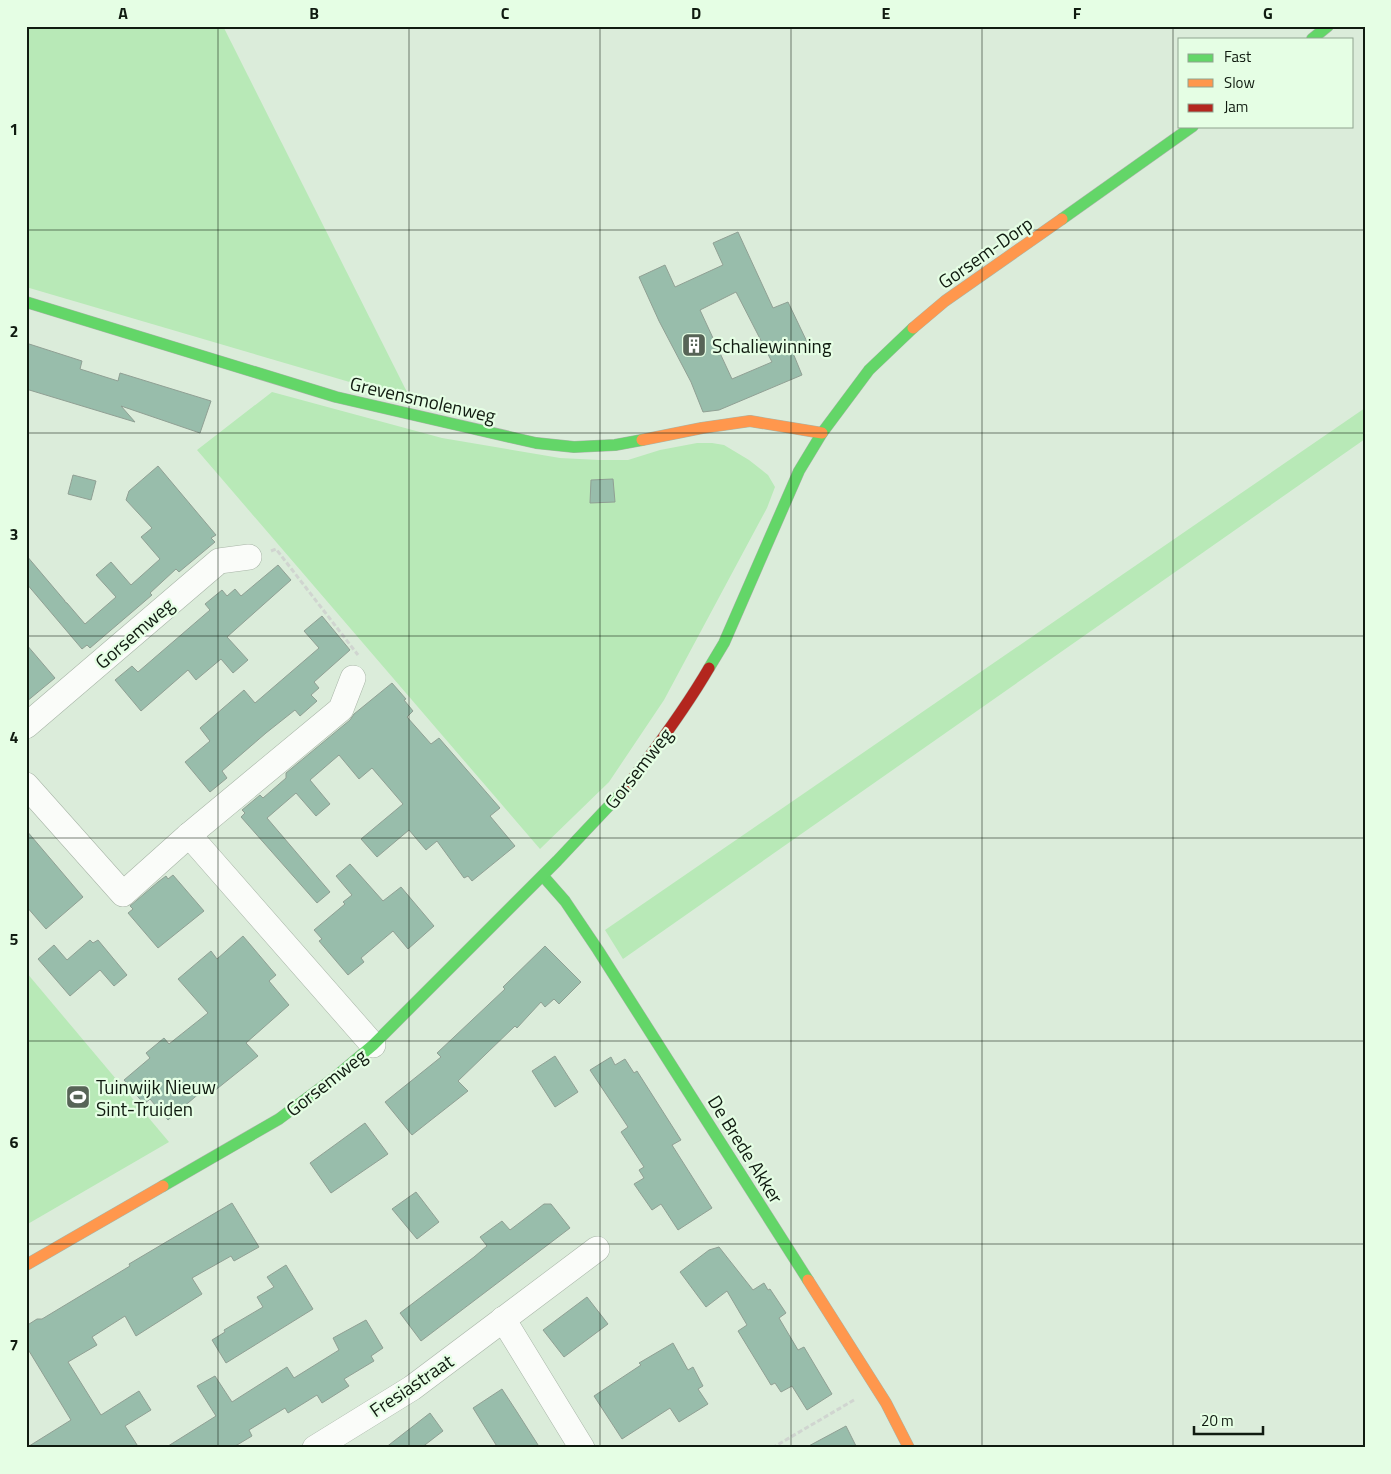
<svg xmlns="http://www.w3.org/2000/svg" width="1391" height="1474" viewBox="0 0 1391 1474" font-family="'Titillium Web',sans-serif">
	<rect width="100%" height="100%" fill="#dbecda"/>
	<g fill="#b8e9b7">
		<polygon points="26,26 223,26 411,400 26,287"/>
		<polygon points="272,392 442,438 560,458 599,460 628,460 660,450 697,443 712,443 724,445 749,460 768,475 775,487 767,508 664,700 609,782 540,849 197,450"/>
		<polygon points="1365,408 1365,439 623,959 605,930"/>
		<polygon points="26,972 169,1142 26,1225"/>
	</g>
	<g fill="#98bdab" stroke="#90a094" fill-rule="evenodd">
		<path d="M738,232L773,308L788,302L809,346L793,353L802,375L719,410L703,412L691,382L659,321L639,277L665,265L675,287L723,265L713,243ZM736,292L772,362L732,379L700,310Z"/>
		<polygon points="26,343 82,361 80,369 118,381 120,373 211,401 200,433 121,406 135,422 26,389"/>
		<polygon points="158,466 216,535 211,538 215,542 179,572 176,569 150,593 152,595 90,648 87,645 82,649 26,583 26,555 65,601 65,602 67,603 85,624 116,597 96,575 111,562 131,585 160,559 141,537 152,528 126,500 129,491"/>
		<polygon points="73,475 96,481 91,500 68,494"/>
		<polygon points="613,479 615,502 590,503 591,480"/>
		<polygon points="278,565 291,580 227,637 248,660 233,673 221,659 196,680 188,670 141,711 115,680 132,666 138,672 167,647 210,610 205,604 222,590 227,596 235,589 241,596"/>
		<polygon points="322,616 350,650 314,682 319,688 311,695 317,701 300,716 295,710 266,733 222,771 227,778 210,792 185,762 210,741 200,728 244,690 255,703 319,648 304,631"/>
		<polygon points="26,644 55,678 26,702"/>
		<polygon points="392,683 406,699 404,700 413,711 407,717 431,744 439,738 500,808 490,816 515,846 472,881 468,876 464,878 437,841 426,850 409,830 377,857 361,839 403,804 372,768 359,779 339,755 310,780 330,804 316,816 296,793 267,818 330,892 317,903 241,817 245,813 242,810 260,795 263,798 286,778 286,773 350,720 354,714"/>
		<polygon points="26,830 83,897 46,929 26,906"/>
		<polygon points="350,864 383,901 401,887 434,926 408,949 393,931 361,958 364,962 348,975 319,941 322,939 314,930 345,904 343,902 352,895 336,876"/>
		<polygon points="173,875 204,911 158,948 128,913 133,909 130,906 158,882 166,876 168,879"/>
		<polygon points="243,936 276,975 269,981 289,1005 246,1043 258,1056 213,1092 208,1086 168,1120 150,1099 144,1104 124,1080 150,1058 146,1053 164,1038 169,1044 208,1013 178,979 211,951 217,959"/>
		<polygon points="90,940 93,943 98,940 127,975 114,986 100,970 70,996 38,959 54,945 67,960"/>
		<polygon points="545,946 581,982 559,1004 554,999 545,1007 541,1002 517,1028 515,1026 458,1081 468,1091 412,1135 385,1102 441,1057 437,1053 505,989 503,987"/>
		<polygon points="555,1056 578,1092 555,1107 532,1071"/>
		<polygon points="611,1057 615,1065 625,1059 634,1073 637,1071 681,1140 672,1145 712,1208 678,1230 661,1204 652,1210 634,1184 644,1178 639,1170 644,1167 621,1132 628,1127 590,1070"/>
		<polygon points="365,1123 388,1154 331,1193 310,1163"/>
		<polygon points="416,1192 439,1222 417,1239 392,1209"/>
		<polygon points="232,1203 259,1247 234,1261 231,1256 192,1278 202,1294 136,1336 125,1316 92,1337 97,1345 68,1362 101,1415 139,1391 151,1410 125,1426 139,1448 26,1448 71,1420 26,1346 26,1326 37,1319 42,1319 130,1266 129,1264"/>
		<polygon points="544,1204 551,1204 570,1228 421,1341 400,1313 474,1257 487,1246 480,1237 502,1221 510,1230"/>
		<polygon points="719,1247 753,1290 764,1283 768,1290 770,1289 786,1313 779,1318 798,1350 804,1347 832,1394 807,1410 792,1386 781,1392 775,1383 771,1385 738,1331 747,1325 727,1291 706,1307 680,1272 709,1250"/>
		<polygon points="286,1265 313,1309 226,1363 212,1340 225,1332 224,1330 263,1307 257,1297 274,1287 267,1277"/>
		<polygon points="587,1297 608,1324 564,1357 543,1330"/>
		<polygon points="366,1320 383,1348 371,1356 374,1361 344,1379 349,1386 322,1403 317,1395 288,1413 285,1408 249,1430 252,1436 232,1448 165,1448 216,1416 197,1386 215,1376 232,1402 287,1367 294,1378 339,1350 333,1338"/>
		<polygon points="673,1343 688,1370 693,1367 703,1386 698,1389 708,1404 679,1422 670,1408 622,1439 594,1396 641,1365 639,1363"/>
		<polygon points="502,1389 517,1412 540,1448 498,1448 473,1408"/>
		<polygon points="430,1413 443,1431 421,1448 385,1448"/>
		<polygon points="846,1426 857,1448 805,1448"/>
	</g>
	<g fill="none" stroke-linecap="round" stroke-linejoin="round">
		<defs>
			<g id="street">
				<polyline points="26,726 219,561 249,557"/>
				<polyline points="26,785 123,894 189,835 341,709 353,678"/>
				<polyline points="189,835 373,1045"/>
				<polyline points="503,1319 582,1448"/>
				<polyline points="315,1448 412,1388 597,1249"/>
			</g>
			<g id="fast">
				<polyline points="1312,39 1328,26"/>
				<polyline points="1062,219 1193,126"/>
				<polyline points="26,302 336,397 536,443 574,447 615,445 642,440"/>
				<polyline points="709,668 724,643 799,471 822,433 869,370 913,328"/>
				<polyline points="543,876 565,901 598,950 808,1280"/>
				<polyline points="163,1186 279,1119 334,1078 373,1045 557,861 624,790"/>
			</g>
			<g id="slow">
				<polyline points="913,328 945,301 1062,219"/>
				<polyline points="642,440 702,428 750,421 822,433"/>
				<polyline points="26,1265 163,1186"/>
				<polyline points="808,1280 886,1403 909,1448"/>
			</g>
			<path id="jam" d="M624,790C654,751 684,711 709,668"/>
		</defs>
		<use href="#street" stroke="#a8b5a7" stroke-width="26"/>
		<use href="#fast" stroke="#a8b5a7" stroke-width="12"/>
		<use href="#slow" stroke="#a8b5a7" stroke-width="12"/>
		<use href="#jam" stroke="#a8b5a7" stroke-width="12"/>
		<g stroke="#d0d5d0" stroke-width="3" stroke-dasharray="5 2.5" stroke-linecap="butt">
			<polyline points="271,551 276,549 358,655"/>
			<polyline points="772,1448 854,1400"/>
		</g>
		<use href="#street" stroke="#fafcf9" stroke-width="25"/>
		<use href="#fast" stroke="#63d668" stroke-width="11"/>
		<use href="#slow" stroke="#ff974d" stroke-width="11"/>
		<use href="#jam" stroke="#b3261e" stroke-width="11"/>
	</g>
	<path fill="none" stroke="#101b10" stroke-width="1" stroke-opacity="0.55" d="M218,26V1448M409,26V1448M600,26V1448M791,26V1448M982,26V1448M1173,26V1448M26,230H1365M26,433H1365M26,636H1365M26,838H1365M26,1041H1365M26,1244H1365"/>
	<defs>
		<symbol id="building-square" viewBox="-11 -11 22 22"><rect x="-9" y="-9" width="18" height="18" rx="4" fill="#576457" stroke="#e5fee4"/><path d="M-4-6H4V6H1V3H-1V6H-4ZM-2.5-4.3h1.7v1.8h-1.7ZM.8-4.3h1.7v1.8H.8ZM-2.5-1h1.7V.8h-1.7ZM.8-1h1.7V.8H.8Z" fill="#fff"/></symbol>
		<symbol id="stadium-square" viewBox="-11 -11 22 22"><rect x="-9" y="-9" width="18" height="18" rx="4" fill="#576457" stroke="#e5fee4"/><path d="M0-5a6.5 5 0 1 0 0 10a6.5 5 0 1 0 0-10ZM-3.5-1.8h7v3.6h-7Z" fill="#fff"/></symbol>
	</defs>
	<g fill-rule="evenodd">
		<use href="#building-square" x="680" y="331" width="28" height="28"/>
		<use href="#stadium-square" x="64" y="1083" width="28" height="28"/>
	</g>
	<g text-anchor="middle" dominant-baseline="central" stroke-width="4.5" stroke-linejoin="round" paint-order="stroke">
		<g font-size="19" fill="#101b10" stroke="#e5fee4">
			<text transform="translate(985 252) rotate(-35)">Gorsem-Dorp</text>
			<text transform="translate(423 399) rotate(13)">Grevensmolenweg</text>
			<text transform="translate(134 633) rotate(-41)">Gorsemweg</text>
			<text transform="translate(638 768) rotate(-52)">Gorsemweg</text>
			<text transform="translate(326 1082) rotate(-38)">Gorsemweg</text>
			<text transform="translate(746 1149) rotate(58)">De Brede Akker</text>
			<text transform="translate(411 1385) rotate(-34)">Fresiastraat</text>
		</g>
		<g font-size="19" fill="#101b10" stroke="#e5fee4" text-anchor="start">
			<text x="712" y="345">Schaliewinning</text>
			<text x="96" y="1086">Tuinwijk Nieuw<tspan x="96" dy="22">Sint-Truiden</tspan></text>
		</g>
	</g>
	<rect width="1391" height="1474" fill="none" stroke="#e5fee4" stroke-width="55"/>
	<rect x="1178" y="38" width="175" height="90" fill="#e5fee4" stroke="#90a38f"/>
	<rect x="1188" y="54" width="25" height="8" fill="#63d668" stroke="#90a38f"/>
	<text x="1224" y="62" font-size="15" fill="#101b10">Fast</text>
	<rect x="1188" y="79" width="25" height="8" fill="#ff974d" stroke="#90a38f"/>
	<text x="1224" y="88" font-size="15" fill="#101b10">Slow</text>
	<rect x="1188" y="104" width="25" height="8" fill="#b3261e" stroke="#90a38f"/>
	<text x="1224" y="112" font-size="15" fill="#101b10">Jam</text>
	<path d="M1194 1426v8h69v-8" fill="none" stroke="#101b10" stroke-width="2.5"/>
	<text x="1201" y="1426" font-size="15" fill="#101b10" stroke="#e5fee4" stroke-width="4" paint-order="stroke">20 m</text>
	<rect x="28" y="28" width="1336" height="1418" fill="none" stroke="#101b10" stroke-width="2"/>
	<g font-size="16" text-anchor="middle" font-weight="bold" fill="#101b10">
		<text x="123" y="19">A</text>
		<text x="314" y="19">B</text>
		<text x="505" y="19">C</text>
		<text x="696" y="19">D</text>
		<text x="886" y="19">E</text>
		<text x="1077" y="19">F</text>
		<text x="1268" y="19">G</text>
		<text x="14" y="135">1</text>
		<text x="14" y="337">2</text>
		<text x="14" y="540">3</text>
		<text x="14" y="743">4</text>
		<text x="14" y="945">5</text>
		<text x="14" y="1148">6</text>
		<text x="14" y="1351">7</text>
	</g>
</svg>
